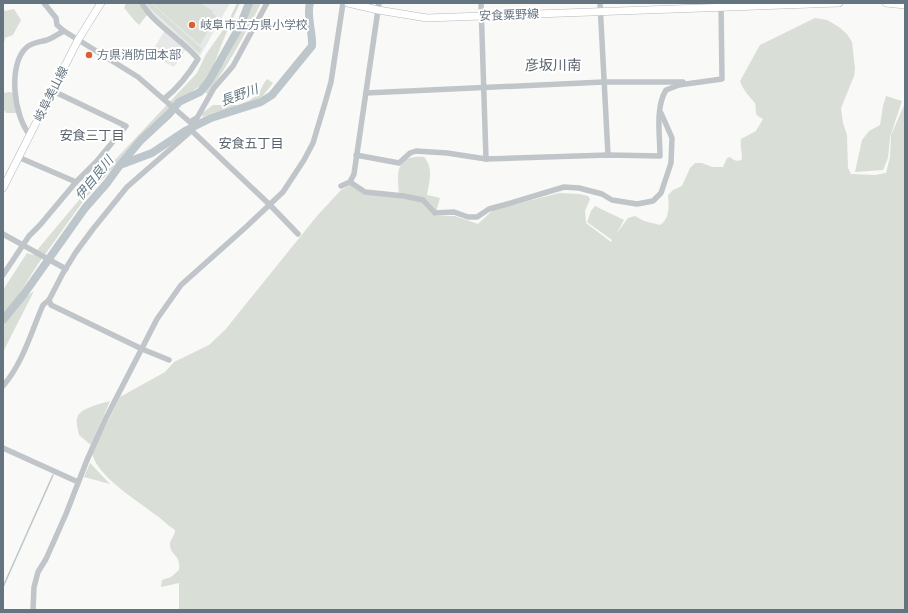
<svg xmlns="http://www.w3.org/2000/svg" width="908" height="613" viewBox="0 0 908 613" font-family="'Asap Condensed','Noto Sans JP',sans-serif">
	<rect width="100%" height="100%" fill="#f9f9f7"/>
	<g fill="#e7e8e8">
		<polygon points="146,3 230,3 200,56 148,9"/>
		<polygon points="165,30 186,49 174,67 150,55"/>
	</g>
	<g fill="#d9ded6">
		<path d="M126,3H140L147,15L139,25C133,20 129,13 124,8Z"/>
		<polygon points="147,3 151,3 202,49 199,53 148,6"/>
		<polygon points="152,3 200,3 213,11 212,13 216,16 200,45"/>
		<path d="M237,3H240C236,13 230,23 226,34C221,44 212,74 205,82C196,90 184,95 175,104L130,149L84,200L36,267L18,296L3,318V290L27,253L33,255L95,181L197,73L206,54L226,26Z"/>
		<path d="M251,3H261C245,35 228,65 208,94L204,92L226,60L238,37Z"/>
		<polygon points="3,7 5,11 14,9 21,20 13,35 5,38 3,49"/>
		<path d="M815,18L827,20L839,27L847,34L852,42L855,69L854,76L841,108L843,123L847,135L848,168L851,174L875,175L886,173L890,157L891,135L905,103V610H179V583L161,587L162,580L171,577L179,570C181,555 172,557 170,546C169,540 175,536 175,530C167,525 161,518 153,513C135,499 97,476 92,453L120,397L165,372L174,362L209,345L225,330L317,216L341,190L350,185L376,193L399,197C398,175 393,155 424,157C434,168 429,182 427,195L440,198L435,216H455L478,224L493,210L559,193L579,194L588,196L590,199L585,211L586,223L611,242L612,240L587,222L591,211L595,206L624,220L616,234L628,218L635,216L644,221L660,225C670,219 669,205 668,195L673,190L682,186L690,168L695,163H702L712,167H723L727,158L730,157C734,160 737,163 742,159C742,152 740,146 741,139L756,131L763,119C753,114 757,113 755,103C749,96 743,90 740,81L760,45Z"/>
		<polygon points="267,79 273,83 262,97 245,106 212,113 203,117 201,114 213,105 238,105 248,101 258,95 263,85"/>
		<polygon points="10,92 13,93 17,113 6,113 5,111 3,110 3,93"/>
		<polygon points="886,96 902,101 890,137 888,158 883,170 855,172 862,140 869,131 880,125 883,106"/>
		<path d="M34,291L3,352C3,345 2,337 3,330C6,315 22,299 34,291Z"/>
		<path d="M110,401L91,445L79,435C78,429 75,421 78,416C81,408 103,403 110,401Z"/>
		<polygon points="90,463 110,484 84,477"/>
	</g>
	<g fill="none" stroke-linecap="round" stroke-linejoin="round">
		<polyline stroke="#bcc6cb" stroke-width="1.5" points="3,587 53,475"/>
		<g stroke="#bcc6cb" stroke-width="8">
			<path d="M120,165L152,153L185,131L211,118L261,102L272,95L312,46C313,32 306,16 310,3"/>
			<polyline points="3,320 24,294 85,208 107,183 120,165 141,140 169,114 179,102 200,92 209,81 240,26 249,3"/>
		</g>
		<defs>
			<g id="major">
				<polyline points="348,3 378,10 427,18 839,3"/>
				<polyline points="886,3 905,5"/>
				<polyline points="3,188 78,40 101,3"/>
			</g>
		</defs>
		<use href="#major" stroke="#b4b9bd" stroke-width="8"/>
		<g stroke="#c0c5c9" stroke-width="5.5">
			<polyline points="44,3 56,18 57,25 64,31 138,77 191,123"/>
			<path d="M142,3C152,23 183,40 198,59C189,74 178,88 164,99"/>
			<polyline points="481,3 486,159"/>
			<polyline points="600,3 608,155"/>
			<polyline points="366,93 604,82 683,82"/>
			<polyline points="191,130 270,205 298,234"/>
			<path d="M30,135C14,117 7,64 27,47C33,42 40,42 47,40C53,38 58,34 64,31"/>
			<path d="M356,155L399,163L410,153L416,151L447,153L486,159L608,155L660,156C660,135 655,108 666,90L679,85L722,79L721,3"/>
			<polyline points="18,157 76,182"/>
			<polyline points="350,182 365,192 404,196 423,200 435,213 454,212 468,217 477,217 489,209 504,205 564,187 579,188 602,194 612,200 637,204 653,201 661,193 671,163 672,138 661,113"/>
			<polyline points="341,186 350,182 354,174 379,3"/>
			<polyline points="3,234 66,269"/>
			<polyline points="3,275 29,236 40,225 76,182 96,162 126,126 53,91"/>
			<polyline points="49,300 51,305 142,349 169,360"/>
			<path d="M3,386C23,363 31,332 43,305L49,300L63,273L76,252L93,229L127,187L190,132L193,120L197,118L214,88L233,66L267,3"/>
			<polyline points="3,448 78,482"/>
			<polyline points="33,610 34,587 38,572 46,559 66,514 87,460 106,418 157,319 181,285 246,227 283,192 304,160 313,143 325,103 331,82 343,3"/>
		</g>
		<use href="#major" stroke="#fff" stroke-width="7"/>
	</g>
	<g fill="#de5e32" stroke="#fff" stroke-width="1.5">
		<circle cx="192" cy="25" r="4"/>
		<circle cx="89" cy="55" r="4"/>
	</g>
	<g text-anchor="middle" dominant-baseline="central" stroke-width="4" stroke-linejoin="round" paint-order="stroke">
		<g font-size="12" fill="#657481" stroke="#fff">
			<text transform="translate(509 15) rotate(-2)">安食粟野線</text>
			<text transform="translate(51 94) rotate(-63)">岐阜美山線</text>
		</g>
		<g font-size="12" fill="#657481" stroke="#fff" text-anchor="start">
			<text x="200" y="25">岐阜市立方県小学校</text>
			<text x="97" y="55">方県消防団本部</text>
		</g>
		<g font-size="13" font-style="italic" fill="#657982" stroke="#fff">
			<text transform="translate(239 95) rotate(-20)">長野川</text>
			<text transform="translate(94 178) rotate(-51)">伊自良川</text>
		</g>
		<g font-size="13" fill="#57626c" stroke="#fff">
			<text x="92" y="135">安食三丁目</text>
			<text x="251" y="143">安食五丁目</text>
		</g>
		<g font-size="14" fill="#57626c" stroke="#fff">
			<text x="553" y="65">彦坂川南</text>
		</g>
	</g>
	<rect width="908" height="613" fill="none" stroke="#657481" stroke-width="8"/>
</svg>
